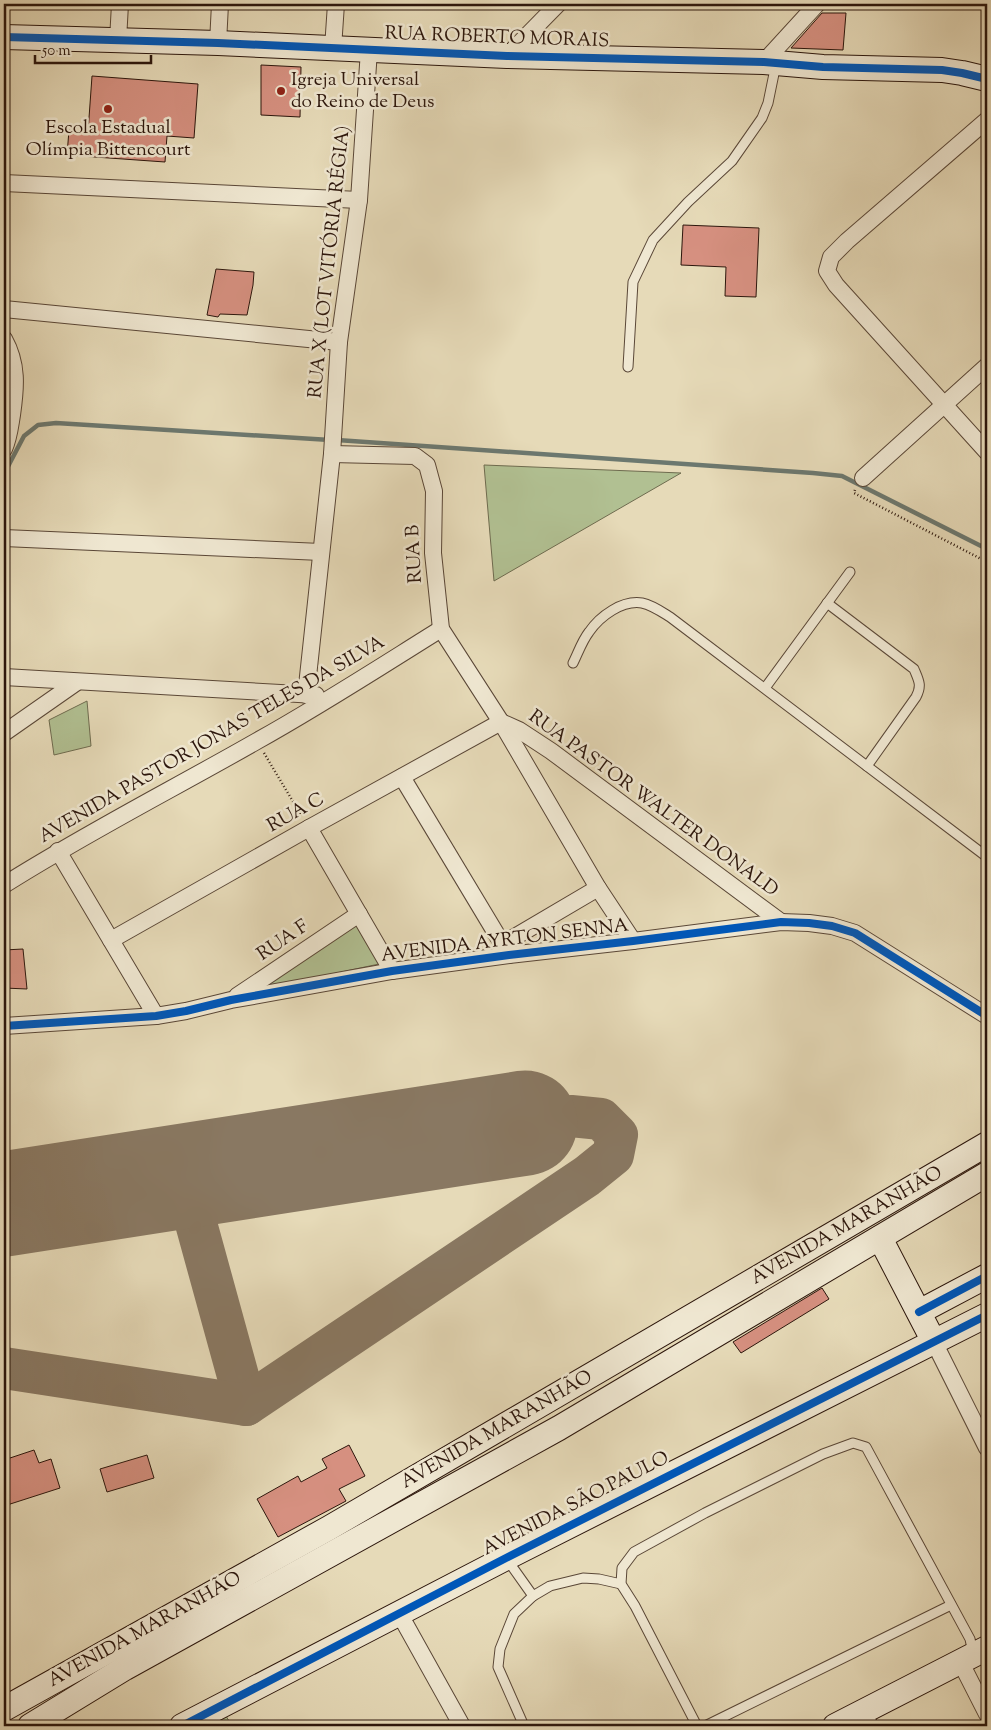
<svg xmlns="http://www.w3.org/2000/svg" width="991" height="1730" viewBox="0 0 991 1730" font-family="'Sorts Mill Goudy',serif">
	<rect width="100%" height="100%" fill="#e6dab8"/>
	<filter id="stains"><feTurbulence type="fractalNoise" baseFrequency=".004" numOctaves="4"/><feColorMatrix values="0 0 0 0 .2 0 0 0 0 .09 0 0 0 0 .02 0 0 0 .5 -.17"/></filter>
	<radialGradient id="worn" r=".72"><stop offset=".6" stop-color="#630" stop-opacity="0"/><stop offset="1" stop-color="#630" stop-opacity=".3"/></radialGradient>
	<g fill="#b1c092" stroke="#6e6b4f">
		<polygon points="484,465 681,473 494,581"/>
		<polygon points="87,701 91,746 54,755 49,720"/>
		<polygon points="356,925 379,964 261,989"/>
		<polygon points="226,1716 232,1726 207,1726"/>
	</g>
	<g fill="none" stroke-linecap="round" stroke-linejoin="round">
		<g stroke="#6c786f" stroke-width="4.5">
			<polyline points="337,440 813,473 842,476 987,549"/>
			<polyline points="4,474 24,436 38,425 56,423 330,440"/>
		</g>
		<g stroke="#897862" stroke-width="42">
			<polyline points="183,1176 246,1405"/>
			<polyline points="4,1368 246,1405 587,1176 613,1155 617,1135 601,1119 571,1116 525,1123"/>
		</g>
		<polyline stroke="#897862" stroke-width="105" points="4,1204 525,1123"/>
	</g>
	<g fill="#d69080" stroke="#2c160c">
		<polygon points="822,13 846,13 843,50 791,48"/>
		<polygon points="261,65 301,67 300,117 261,115"/>
		<polygon points="92,76 198,84 194,138 167,136 165,162 67,155 69,130 88,132"/>
		<polygon points="683,225 759,228 756,297 725,296 726,267 681,265"/>
		<polygon points="216,269 254,272 253,285 247,315 220,314 218,317 207,315"/>
		<polygon points="23,949 27,989 4,988 4,950"/>
		<polygon points="822,1288 829,1299 741,1353 733,1342"/>
		<polygon points="349,1445 365,1476 339,1489 346,1501 278,1537 257,1499 298,1476 301,1482 327,1468 322,1459"/>
		<polygon points="34,1450 39,1463 51,1459 60,1488 4,1506 4,1460"/>
		<polygon points="147,1455 154,1478 107,1492 100,1469"/>
	</g>
	<g fill="none" stroke-linecap="round" stroke-linejoin="round">
		<defs>
			<g id="lane">
				<polyline points="628,367 633,282 653,240 688,202 732,161 762,118 768,103 776,64"/>
				<path d="M827,603L914,669C919,681 922,685 916,697L867,766"/>
				<path d="M573,663C578,653 582,641 589,632C600,616 622,600 642,603C652,605 662,612 670,617L987,857"/>
				<polyline points="765,688 850,572"/>
				<polyline points="506,1558 533,1596"/>
				<polyline points="524,1726 498,1667 500,1649 514,1614 533,1596 550,1586 583,1578 599,1579 621,1584"/>
				<polyline points="697,1726 635,1606 621,1584 622,1568 634,1552 705,1513 823,1454 853,1443 866,1447 970,1639 973,1653"/>
				<polyline points="705,1726 951,1605"/>
			</g>
			<g id="street">
				<polyline points="118,40 120,4"/>
				<polyline points="218,43 220,4"/>
				<polyline points="333,48 336,4"/>
				<polyline points="507,56 558,4"/>
				<polyline points="764,62 817,4"/>
				<polyline points="987,120 847,241 831,257 827,271 836,285 987,452"/>
				<polyline points="4,183 359,200"/>
				<polyline points="4,309 339,342"/>
				<path d="M4,339C18,364 16,387 12,415C10,427 9,438 4,449"/>
				<polyline points="332,454 415,456 427,465 434,491 433,553 441,629 501,722 598,888 633,941"/>
				<polyline points="863,478 987,366"/>
				<polyline points="4,538 321,552"/>
				<polyline points="4,677 316,695"/>
				<polyline points="306,695 332,454 339,342 359,200 369,50"/>
				<polyline points="501,722 519,730 551,751 781,922"/>
				<polyline points="4,733 77,682"/>
				<polyline points="402,777 509,955"/>
				<polyline points="309,828 392,971"/>
				<polyline points="58,851 156,1016"/>
				<path d="M4,885C86,833 173,789 257,741C320,706 380,667 441,629"/>
				<polyline points="111,940 309,828 501,722"/>
				<polyline points="503,944 598,888"/>
				<polyline points="237,996 359,914"/>
				<polyline points="4,1026 156,1016 186,1011 231,1000 392,971 509,955 633,941 781,922 809,923 832,926 855,933 987,1016"/>
				<polyline points="934,1342 987,1448"/>
				<polyline points="399,1613 462,1726"/>
				<polyline points="961,1663 987,1714"/>
				<polyline points="863,1712 870,1726"/>
			</g>
			<g id="secondary">
				<polyline points="4,37 218,43 507,56 764,62 823,67 942,70 962,73 987,79"/>
				<polyline points="880,1238 934,1342"/>
				<polyline points="919,1312 987,1276"/>
				<polyline points="4,1709 329,1528 987,1144"/>
				<polyline points="30,1726 125,1668 559,1428 987,1174"/>
				<polyline points="182,1726 506,1558 987,1315"/>
				<polyline points="835,1726 987,1648"/>
			</g>
		</defs>
		<use href="#lane" stroke="#5a4737" stroke-width="11"/>
		<use href="#street" stroke="#5a4737" stroke-width="18"/>
		<use href="#secondary" stroke="#2c160c" stroke-width="26"/>
		<g stroke="#2c160c" stroke-width="2.5" stroke-dasharray="1 2.5" stroke-linecap="butt">
			<polyline points="855,490 854,493 987,562"/>
			<polyline points="264,753 301,815"/>
		</g>
		<use href="#lane" stroke="#efe7d1" stroke-width="9"/>
		<use href="#street" stroke="#efe7d1" stroke-width="16"/>
		<use href="#secondary" stroke="#efe7d1" stroke-width="24"/>
		<defs>
			<g id="cycleway">
				<polyline points="4,37 218,43 507,56 764,62 823,67 942,70 962,73 987,79"/>
				<polyline points="4,1026 156,1016 186,1011 231,1000 392,971 509,955 633,941 781,922 809,923 832,926 855,933 987,1016"/>
				<polyline points="919,1312 987,1276"/>
				<polyline points="182,1726 506,1558 987,1315"/>
			</g>
		</defs>
		<use href="#cycleway" stroke="#efe7d1" stroke-width="11"/>
		<use href="#cycleway" stroke="#0057b8" stroke-width="8"/>
	</g>
	<g fill="#8f2418" stroke="#efe7d1" stroke-width="2">
		<circle cx="281" cy="91" r="5"/>
		<circle cx="108" cy="109" r="5"/>
	</g>
	<g text-anchor="middle" dominant-baseline="central" stroke-width="5" stroke-linejoin="round" paint-order="stroke">
		<g font-size="19" fill="#2c160c" stroke="#efe7d1">
			<text transform="translate(497 38) rotate(2)">RUA ROBERTO MORAIS</text>
			<text transform="translate(330 262) rotate(-84)">RUA X (LOT VITÓRIA RÉGIA)</text>
			<text transform="translate(415 554) rotate(-93)">RUA B</text>
			<text transform="translate(212 740) rotate(-30)">AVENIDA PASTOR JONAS TELES DA SILVA</text>
			<text transform="translate(653 804) rotate(36)">RUA PASTOR WALTER DONALD</text>
			<text transform="translate(296 813) rotate(-29)">RUA C</text>
			<text transform="translate(283 941) rotate(-34)">RUA F</text>
			<text transform="translate(505 941) rotate(-7)">AVENIDA AYRTON SENNA</text>
			<text transform="translate(847 1226) rotate(-30)">AVENIDA MARANHÃO</text>
			<text transform="translate(497 1430) rotate(-30)">AVENIDA MARANHÃO</text>
			<text transform="translate(576 1504) rotate(-27)">AVENIDA SÃO PAULO</text>
			<text transform="translate(145 1630) rotate(-29)">AVENIDA MARANHÃO</text>
		</g>
		<g font-size="19" fill="#2c160c" stroke="#efe7d1" text-anchor="start">
			<text x="291" y="80">Igreja Universal<tspan x="291" dy="22">do Reino de Deus</tspan></text>
			<text x="108" y="128" text-anchor="middle">Escola Estadual<tspan x="108" dy="22">Olímpia Bittencourt</tspan></text>
		</g>
	</g>
	<rect width="991" height="1730" fill="none" stroke="#e6dab8" stroke-width="20"/>
	<rect x="5" y="5" width="981" height="1720" fill="none" stroke="#2c160c" stroke-width="2.5"/>
	<rect x="10" y="10" width="971" height="1710" fill="none" stroke="#2c160c"/>
	<path d="M35 55v8h116v-8" fill="none" stroke="#2c160c" stroke-width="2.5"/>
	<text x="42" y="55" font-size="15" fill="#2c160c" stroke="#efe7d1" stroke-width="4" paint-order="stroke">50 m</text>
	<rect width="100%" height="100%" filter="url(#stains)"/>
	<rect width="100%" height="100%" fill="url(#worn)"/>
</svg>
